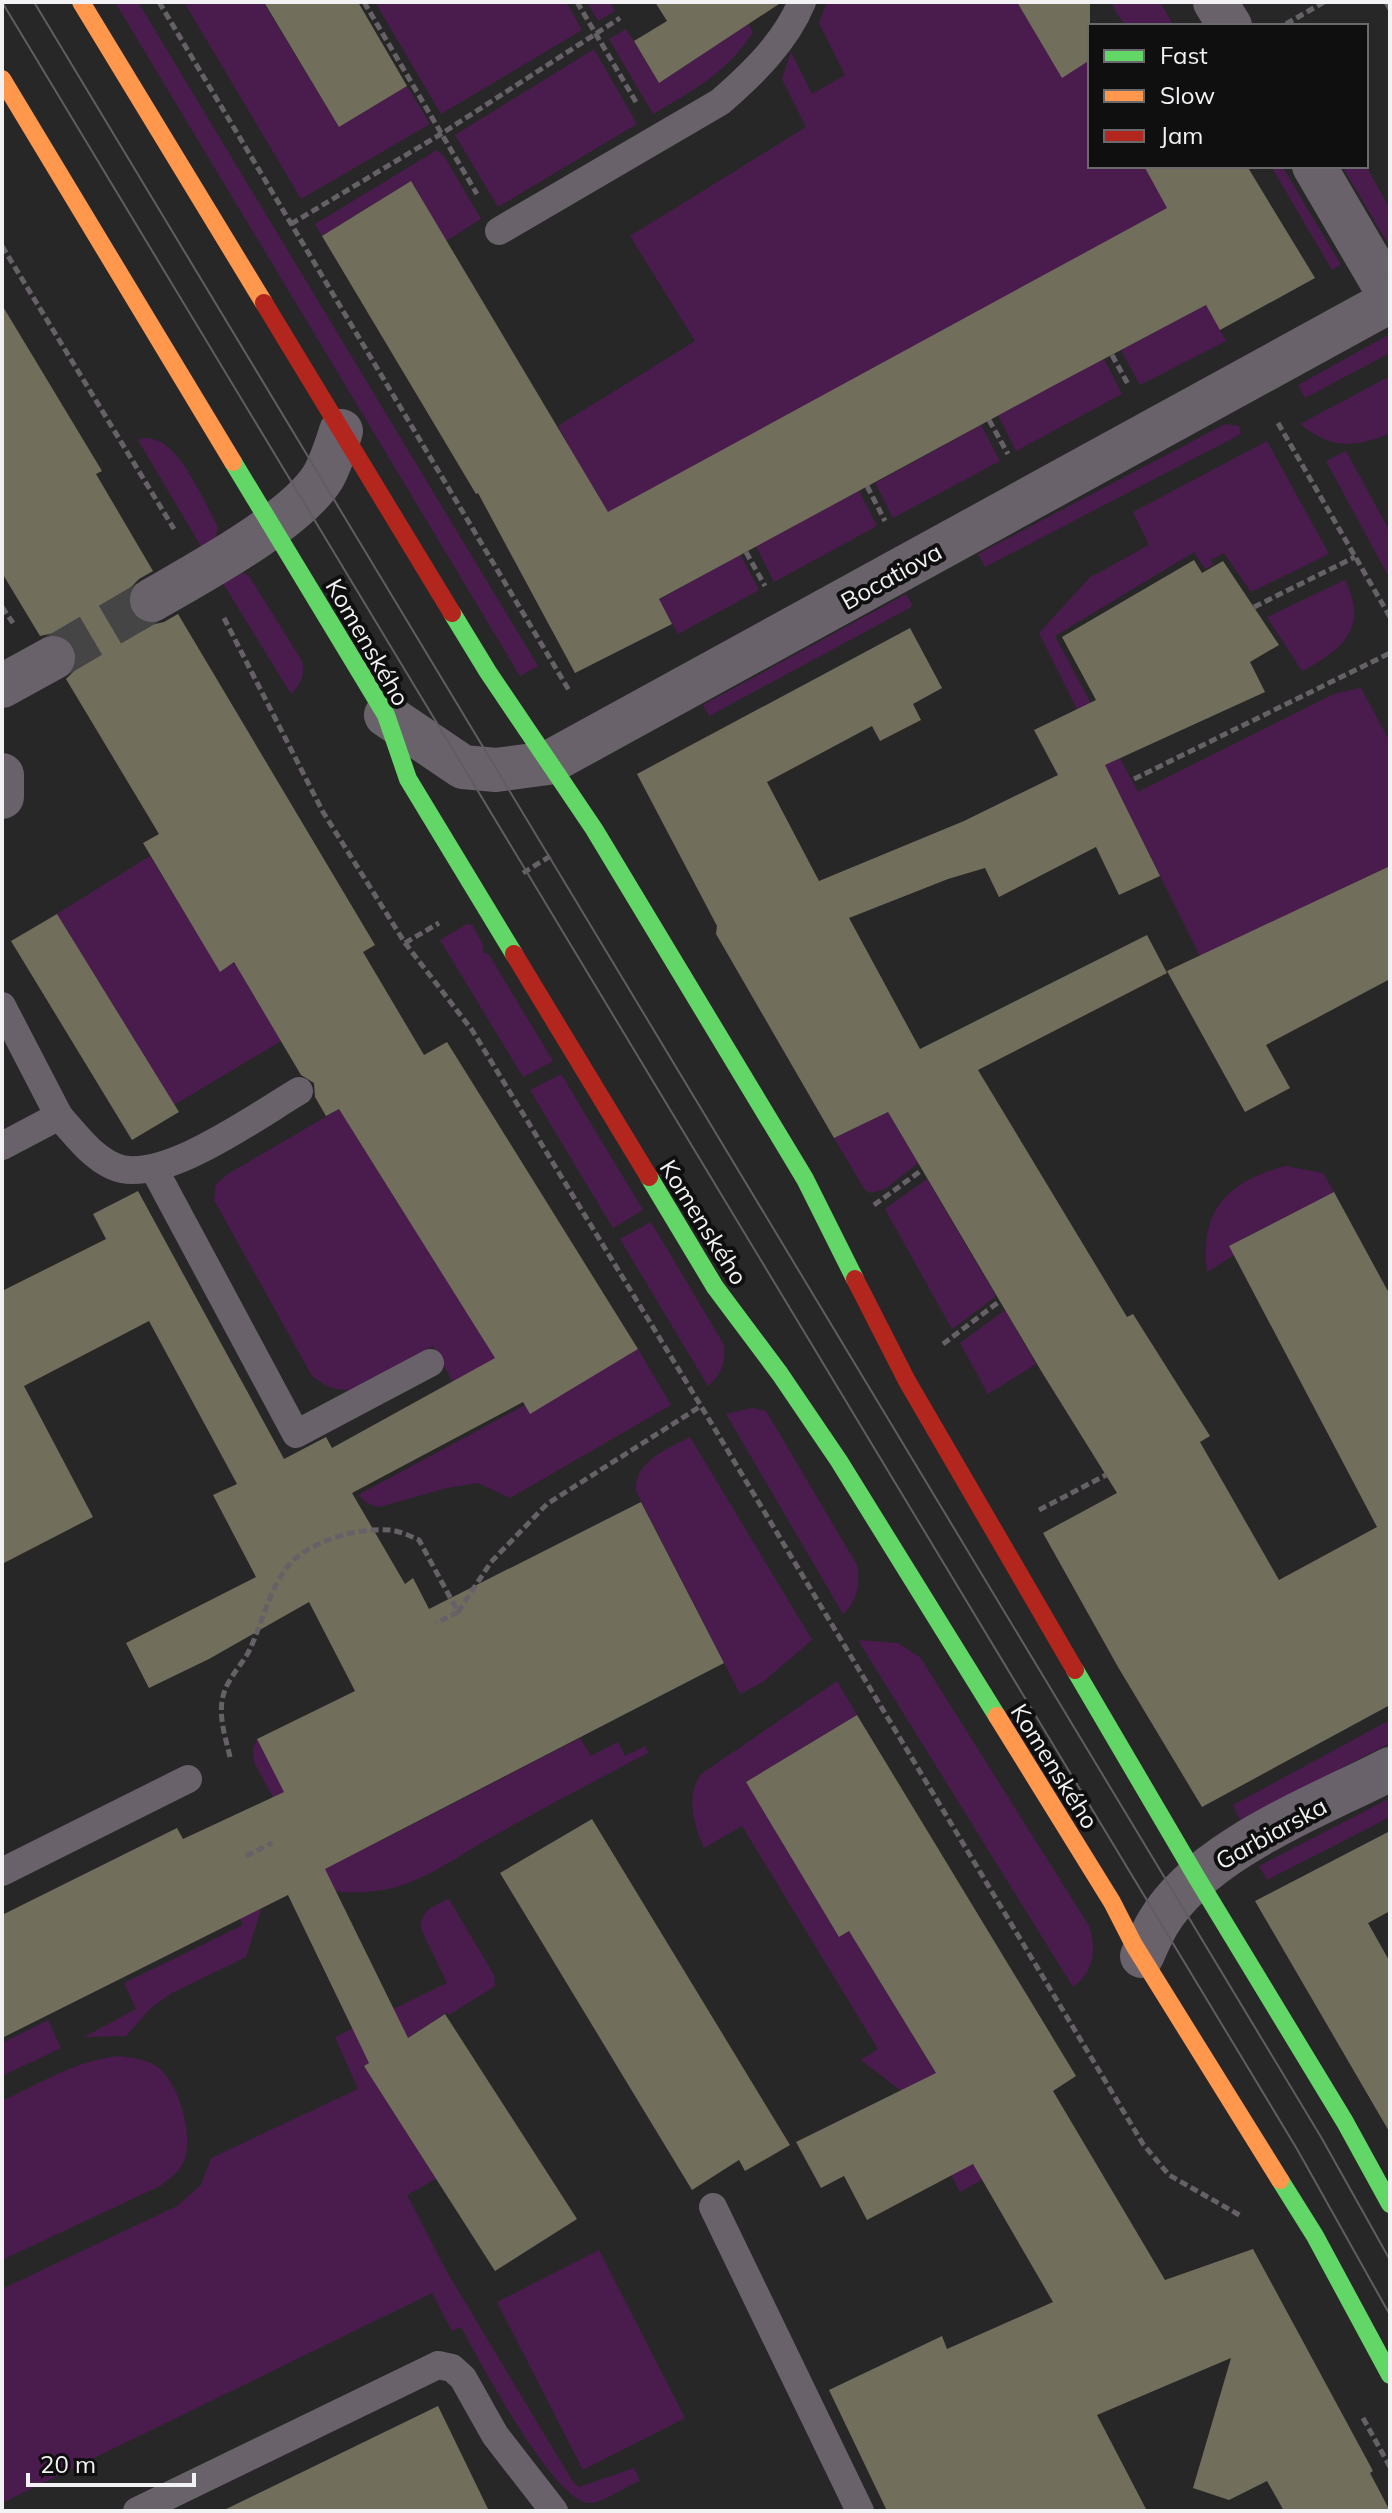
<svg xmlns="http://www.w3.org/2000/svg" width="1392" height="2513" viewBox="0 0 1392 2513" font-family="Mulish,sans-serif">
	<rect width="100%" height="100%" fill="#282728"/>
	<g fill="#491c4d">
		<polygon points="115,2 138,2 538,666 520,676"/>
		<polygon points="184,2 263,2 339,127 407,86 430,124 301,199"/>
		<polygon points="375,2 566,2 582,30 441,114"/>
		<polygon points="587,2 610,2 615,11 598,21"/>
		<polygon points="827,2 1017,2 1062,77 1090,60 1090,166 1144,166 1168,208 612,520 563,447 568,444 558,426 695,341 630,236 806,127 782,79 791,52 812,94 845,75 819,23"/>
		<polygon points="1110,2 1160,2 1174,26 1125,26"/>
		<path d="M748,24L753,32C729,71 691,92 653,114L609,39L626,29L659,83Z"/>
		<polygon points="594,49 637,124 498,207 455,135"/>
		<polygon points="437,150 444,156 481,219 446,241 411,181 322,236 315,224"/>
		<polygon points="1271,166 1282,166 1341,265 1332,270"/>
		<polygon points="1342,166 1366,166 1390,209 1390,247"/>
		<polygon points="1206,305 1226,341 1140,385 1121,350"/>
		<polygon points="1390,334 1390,353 1305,398 1298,385"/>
		<polygon points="1104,359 1122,394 1016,451 998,415"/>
		<path d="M1390,376V434C1352,447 1333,450 1300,424Z"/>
		<polygon points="1225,424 1239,426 1241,434 985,567 978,554"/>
		<polygon points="981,425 1000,461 893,518 875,483"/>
		<path d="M146,438C179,438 203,501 218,527L215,541L202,548L138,440Z"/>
		<polygon points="1267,441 1329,554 1251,592 1224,553 1211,560 1213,565 1205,569 1194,552 1055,636 1138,792 1334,694 1361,688 1390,742 1390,866 1200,956 1039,633 1092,575 1093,576 1149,545 1133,512"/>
		<polygon points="1346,451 1390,532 1390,579 1326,461"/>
		<polygon points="859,491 877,526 774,582 756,546"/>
		<polygon points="740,554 759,590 678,634 659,600"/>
		<path d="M241,572L249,576L302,661C305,676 301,683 291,694L221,580Z"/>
		<path d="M1345,580C1369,628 1342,650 1302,671L1267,617Z"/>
		<polygon points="906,594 913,606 709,716 703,705"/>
		<polygon points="150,856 220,971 234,962 281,1041 174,1105 57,914"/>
		<polygon points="467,924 472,925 484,946 482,948 485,954 488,953 553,1061 523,1077 440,940"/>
		<polygon points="561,1074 643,1210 613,1228 530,1090"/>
		<path d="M339,1109L523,1402L477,1426L433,1346L350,1390C333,1391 325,1385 312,1376L214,1200L216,1184L228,1174Z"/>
		<polygon points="888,1112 918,1163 885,1189 870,1193 865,1190 834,1138"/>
		<path d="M1285,1166L1323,1173L1334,1192L1230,1246L1234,1255L1207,1272C1200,1209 1227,1182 1285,1166Z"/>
		<polygon points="927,1179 996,1296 952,1329 885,1209"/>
		<path d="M651,1222L724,1345C726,1362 721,1375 708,1386L620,1239Z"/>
		<polygon points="1005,1310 1036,1364 988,1394 960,1343"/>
		<polygon points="638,1349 671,1405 510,1498 478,1483 447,1488 379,1507 368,1504 358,1495 525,1405 530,1413"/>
		<path d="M753,1408L766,1411L857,1565C860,1585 858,1600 843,1614L726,1414Z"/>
		<path d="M690,1437L812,1640L763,1682L740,1694L636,1491C634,1461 669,1448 690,1437Z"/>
		<path d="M858,1640L898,1643L920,1657L1089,1926C1097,1950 1094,1971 1073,1987Z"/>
		<path d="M837,1681L857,1715L746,1782L839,1937L849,1931L976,2139L982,2180L960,2192L918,2113L904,2093L861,2060L878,2049L742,1826L704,1848C694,1825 685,1796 701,1774Z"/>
		<polygon points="1390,1720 1390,1743 1240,1820 1233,1805"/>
		<path d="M580,1738L591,1756L618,1742L625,1756L645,1746L648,1753C596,1780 545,1807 495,1835C463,1853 431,1877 396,1887C374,1893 344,1895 322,1888L254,1762L253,1748L257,1739L322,1866L386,1838Z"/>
		<polygon points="1390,1798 1390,1817 1267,1880 1259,1866"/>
		<polygon points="265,1897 246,1957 172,1993 151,2008 126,2036 84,2037 136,2009 124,1983 243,1925 237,1912"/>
		<path d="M449,1899L494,1975L495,1986L449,2015L447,2012L362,2068H366L436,2179L407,2195L447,2272L573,2482L579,2487L634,2468L640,2481C625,2486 606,2502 590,2503C555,2505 478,2358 461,2327L452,2331L432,2293L2,2503V2289L177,2206L201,2185L211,2158L358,2089L335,2037L447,1983L421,1929C421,1910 433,1906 449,1899Z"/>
		<polygon points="48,2020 61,2048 2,2076 2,2043"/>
		<path d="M118,2056C132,2058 149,2059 160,2069C179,2085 193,2135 185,2158C181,2171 170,2178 160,2186L2,2260V2101C41,2083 75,2061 118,2056Z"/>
		<polygon points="599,2250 685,2418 583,2470 497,2302"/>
	</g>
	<g fill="#726e5c">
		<polygon points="264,2 358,2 407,86 339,127"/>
		<polygon points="655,2 782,2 659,83 634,41 667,21"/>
		<polygon points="1017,2 1090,2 1090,60 1062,78"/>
		<polygon points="1144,166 1247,166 1315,278 1220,330 1206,305 1051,387 659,599 672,624 575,673 478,493 476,494 322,236 411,181 608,512 1167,208"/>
		<polygon points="2,305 102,471 96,474 153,571 139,579 130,588 127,601 131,613 139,621 151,625 164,622 178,614 375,945 363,952 424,1055 447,1042 638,1349 530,1414 523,1402 352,1493 405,1584 413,1578 429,1609 641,1502 724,1663 325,1869 408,2038 445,2014 577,2219 495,2271 364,2066 369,2063 288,1895 2,2038 2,1915 177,1828 183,1839 284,1792 257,1739 355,1691 309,1602 209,1659 149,1688 126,1643 256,1577 213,1495 237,1484 149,1321 24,1386 93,1517 2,1564 2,1291 106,1239 93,1214 138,1191 284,1459 326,1437 332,1448 495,1358 339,1109 326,1116 315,1097 314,1083 301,1075 234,962 220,972 143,843 159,834 66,679 75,670 78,659 74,645 65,636 54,633 40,636 2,573"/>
		<polygon points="1194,560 1202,573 1223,561 1279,645 1250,662 1265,692 1105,765 1160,876 1119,895 1096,847 999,897 985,868 948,879 849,918 920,1049 1147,935 1167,973 978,1070 1127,1317 1133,1314 1210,1436 1200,1442 1279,1580 1377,1527 1229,1246 1334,1192 1390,1295 1390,1705 1202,1807 1118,1667 1043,1533 1117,1493 1043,1374 888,1112 834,1138 716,934 717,926 637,774 910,628 942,688 913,704 921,720 880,741 872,726 767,782 819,881 964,821 1058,775 1034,730 1096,700 1062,637"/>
		<polygon points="1390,866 1390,979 1266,1045 1290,1088 1245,1112 1167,971"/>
		<polygon points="57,914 179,1112 132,1140 11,941"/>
		<polygon points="857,1715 1076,2076 1053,2091 1165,2280 1253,2249 1373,2471 1370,2473 1390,2511 1284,2511 1267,2481 1229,2500 1193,2488 1231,2358 1097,2415 1147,2511 887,2511 829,2390 942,2336 947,2349 1053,2302 973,2164 867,2220 844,2176 821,2188 796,2142 936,2073 849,1931 839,1937 746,1782"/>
		<polygon points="592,1819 790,2145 745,2171 739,2160 692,2190 500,1873"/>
		<polygon points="1390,1831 1390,1911 1368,1923 1390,1962 1390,2133 1255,1901"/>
		<polygon points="438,2406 489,2511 222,2511"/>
	</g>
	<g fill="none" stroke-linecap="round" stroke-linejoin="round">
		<polyline stroke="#464546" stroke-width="44" stroke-dasharray="44 22" stroke-linecap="butt" points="53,658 152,600"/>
		<g stroke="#666167" stroke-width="5" stroke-dasharray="8 4" stroke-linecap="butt">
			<polyline points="159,2 570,692"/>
			<polyline points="364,2 477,194"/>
			<polyline points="577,2 636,102"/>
			<polyline points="1386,2 1390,9"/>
			<polyline points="1286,24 1324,2"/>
			<polyline points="291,224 441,134 620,18"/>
			<polyline points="2,246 174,529"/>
			<polyline points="1112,355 1129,386"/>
			<polyline points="989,420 1008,454"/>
			<polyline points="1278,423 1390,617"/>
			<polyline points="867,486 885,521"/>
			<polyline points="746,552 765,586"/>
			<polyline points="2,607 13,623"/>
			<polyline points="1254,607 1355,557"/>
			<polyline points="224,618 323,812 405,943 472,1030 701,1406 1143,2144 1169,2175 1241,2216"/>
			<polyline points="1134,779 1390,653"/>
			<polyline points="523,873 552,855"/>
			<polyline points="405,943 439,923"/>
			<polyline points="874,1205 922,1170"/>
			<polyline points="943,1344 1000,1301"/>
			<polyline points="1039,1510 1106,1475"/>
			<polyline points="458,1612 491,1562 547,1504 701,1406"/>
			<path d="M230,1757C224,1731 214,1705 230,1680C236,1669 245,1660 250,1649C262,1623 268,1594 285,1570C304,1542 357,1527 390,1530C400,1531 410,1536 419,1540L458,1612L436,1623"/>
			<polyline points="246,1856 272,1843"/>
			<polyline points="1363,2418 1390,2467"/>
		</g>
		<g stroke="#6a626b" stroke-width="28">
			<path d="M499,231L720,102C752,74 785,43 802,2"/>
			<polyline points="2,1006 59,1116 2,1146"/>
			<path d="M59,1116C75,1134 91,1156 113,1166C159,1188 258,1115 299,1091"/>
			<polyline points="154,1169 296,1434 430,1363"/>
			<polyline points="2,1872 188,1779"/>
			<polyline points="713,2207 860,2511"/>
			<polyline points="137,2511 438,2365 452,2368 463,2378 495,2435 554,2511"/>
		</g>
		<g stroke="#6a626b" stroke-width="44">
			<polyline points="1215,2 1230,26"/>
			<polyline points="1314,166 1390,296"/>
			<path d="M152,600C197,574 296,521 323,477C331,463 336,447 341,431"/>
			<polyline points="2,686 53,658"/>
			<polyline points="386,715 463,767 496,770 548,763 1390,301"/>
			<polyline points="2,775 2,797"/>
			<path d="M1142,1956C1147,1945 1152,1933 1158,1923C1201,1850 1316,1807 1390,1769"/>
		</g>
		<g stroke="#63d668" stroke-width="18">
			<polyline points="233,462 386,715 408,779 514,954"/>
			<polyline points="452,613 488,672 594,829 805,1179 855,1279"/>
			<polyline points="649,1177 715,1287 780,1374 839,1461 997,1716"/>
			<polyline points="1075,1670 1197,1878 1345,2122 1390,2204"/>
			<polyline points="1280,2180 1315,2236 1390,2375"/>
		</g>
		<g stroke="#ff974d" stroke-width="18">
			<polyline points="81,2 264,303"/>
			<polyline points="2,79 233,462"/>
			<polyline points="997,1716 1112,1902 1134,1945 1280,2180"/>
		</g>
		<g stroke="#b3261e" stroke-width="18">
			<polyline points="264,303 452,613"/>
			<polyline points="514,954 649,1177"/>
			<polyline points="855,1279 907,1381 1075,1670"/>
		</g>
		<g stroke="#605d61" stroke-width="2">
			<polyline points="2,2 1297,2149 1390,2315"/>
			<polyline points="34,2 1321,2137 1390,2260"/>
		</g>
	</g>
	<g text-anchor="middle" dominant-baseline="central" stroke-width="8" stroke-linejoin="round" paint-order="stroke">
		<g font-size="24" fill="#f2f1f3" stroke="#100f10">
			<text transform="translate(891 576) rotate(-29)">Bocatiova</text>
			<text transform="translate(368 642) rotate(60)">Komenského</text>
			<text transform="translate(704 1222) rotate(58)">Komenského</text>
			<text transform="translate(1055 1766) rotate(58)">Komenského</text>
			<text transform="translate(1271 1833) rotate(-29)">Garbiarska</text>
		</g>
	</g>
	<rect width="1392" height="2513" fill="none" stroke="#f2f1f3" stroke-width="8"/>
	<rect x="1088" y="24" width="280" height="144" fill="#100f10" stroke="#6a696b" stroke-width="2"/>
	<rect x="1104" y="50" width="40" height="12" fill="#63d668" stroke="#6a696b" stroke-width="2"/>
	<text x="1160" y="64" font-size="24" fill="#f2f1f3">Fast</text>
	<rect x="1104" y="90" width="40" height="12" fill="#ff974d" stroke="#6a696b" stroke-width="2"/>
	<text x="1160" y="104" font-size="24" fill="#f2f1f3">Slow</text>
	<rect x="1104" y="130" width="40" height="12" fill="#b3261e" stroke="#6a696b" stroke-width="2"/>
	<text x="1160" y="144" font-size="24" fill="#f2f1f3">Jam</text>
	<path d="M28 2473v12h166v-12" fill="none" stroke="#f2f1f3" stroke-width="4"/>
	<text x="40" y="2473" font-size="24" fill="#f2f1f3" stroke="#100f10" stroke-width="6" paint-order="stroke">20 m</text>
</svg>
